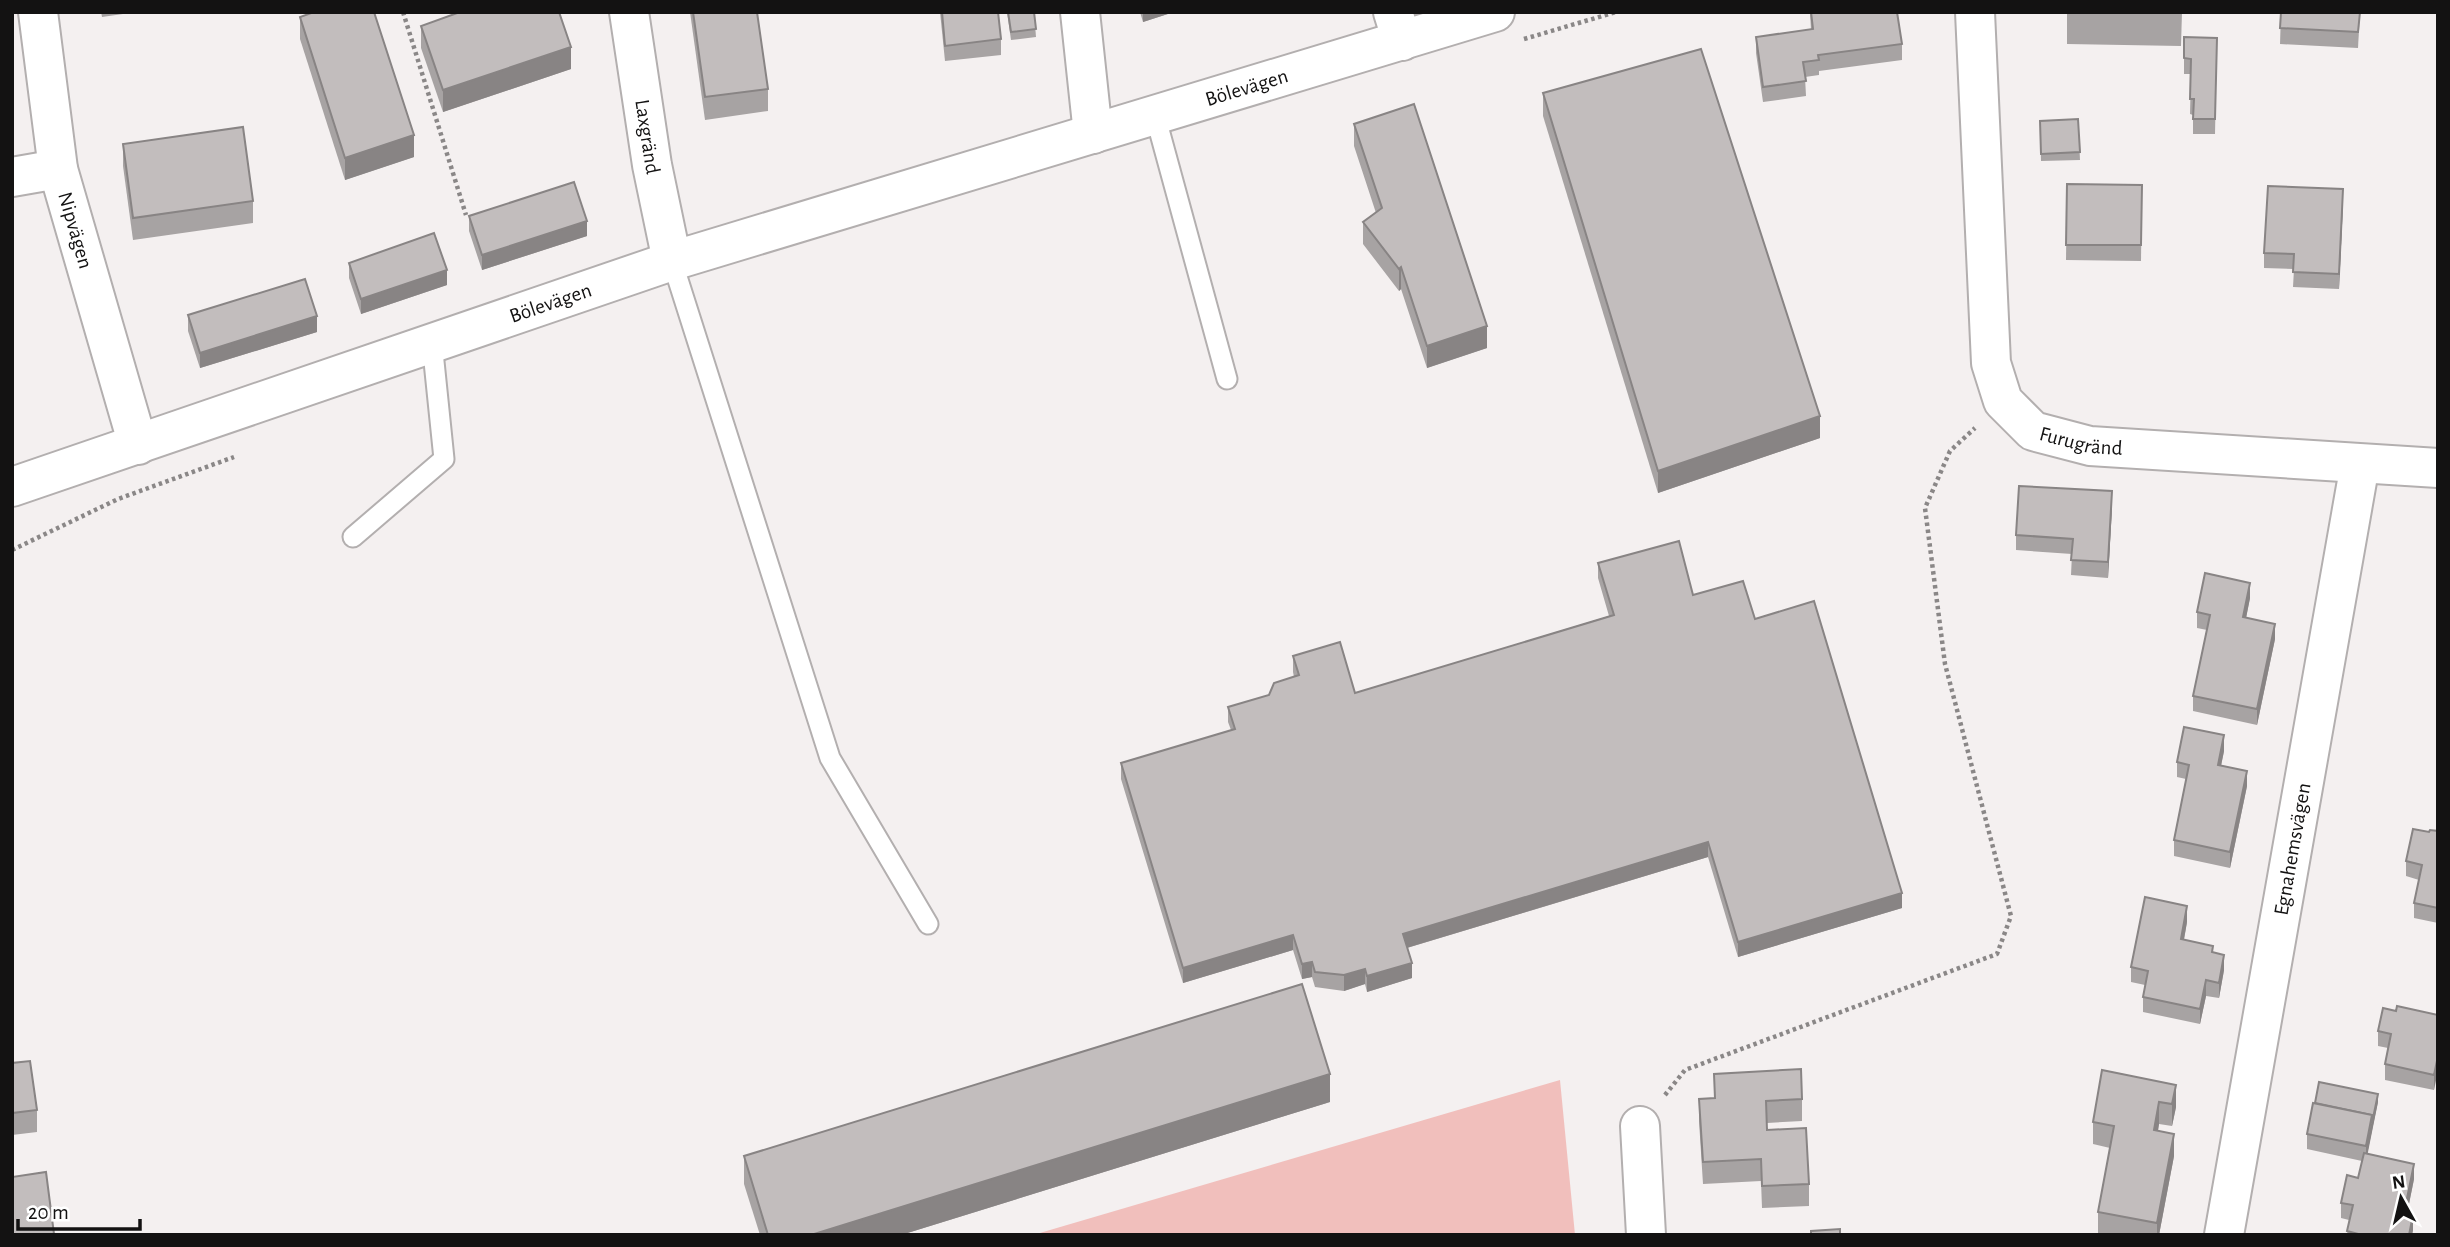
<svg xmlns="http://www.w3.org/2000/svg" width="2450" height="1247" viewBox="0 0 2450 1247" font-family="'Alegreya Sans',sans-serif">
	<rect width="100%" height="100%" fill="#f4f0f0"/>
	<polygon fill="#f1bfbc" points="1560,1080 1575,1235 1033,1235"/>
	<g fill="none" stroke-linecap="round" stroke-linejoin="round">
		<defs>
			<g id="lane">
				<polyline points="1155,115 1227,379"/>
				<polyline points="672,261 830,758 928,924"/>
				<polyline points="353,537 444,459 432,342"/>
			</g>
			<g id="street">
				<path id="s1" d="M38,12L58,169L138,445"/>
				<path id="s2" d="M629,12L652,165L672,261"/>
				<polyline points="1080,12 1093,134"/>
				<polyline points="1393,12 1402,41"/>
				<path id="s3" d="M1975,12L1991,363L2003,401L2033,431L2090,446L2438,468"/>
				<polyline points="12,177 58,169"/>
				<polyline points="1640,1126 1646,1235"/>
				<path id="s4" d="M2224,1235L2360,464"/>
			</g>
			<g id="secondary">
				<path id="s5" d="M12,487L672,261L1495,12"/>
			</g>
		</defs>
		<use href="#lane" stroke="#b3afaf" stroke-width="23"/>
		<use href="#street" stroke="#b3afaf" stroke-width="42"/>
		<use href="#secondary" stroke="#b3afaf" stroke-width="42"/>
		<g stroke="#8a8787" stroke-width="4.5" stroke-dasharray="3.5 3.5" stroke-linecap="butt">
			<polyline points="403,12 466,215"/>
			<polyline points="1524,39 1616,12"/>
			<polyline points="12,550 118,499 234,457"/>
			<polyline points="1665,1095 1685,1070 1997,954 2011,916 1945,664 1925,508 1950,451 1975,428"/>
		</g>
		<use href="#lane" stroke="#fff" stroke-width="19"/>
		<use href="#street" stroke="#fff" stroke-width="38"/>
		<use href="#secondary" stroke="#fff" stroke-width="38"/>
	</g>
	<g fill="#a7a3a3">
		<polygon points="101,12 137,12 102,17"/>
		<polygon points="690,12 757,12 768,89 768,111 705,120"/>
		<polygon points="940,12 998,12 1001,39 1001,55 945,61"/>
		<polygon points="1007,12 1034,12 1036,37 1011,40"/>
		<polygon points="1140,12 1174,12 1143,22"/>
		<polygon points="1810,12 1897,12 1902,44 1902,60 1819,71 1819,75 1805,77 1806,96 1763,102 1756,53 1756,37 1811,30"/>
		<polygon points="2067,12 2182,12 2181,46 2067,44"/>
		<polygon points="2281,12 2360,12 2358,48 2280,44"/>
		<polygon points="300,17 414,157 345,180 300,39"/>
		<polygon points="421,26 571,69 443,112 421,48"/>
		<polygon points="2184,37 2217,38 2215,134 2193,134 2193,115 2190,114 2191,74 2184,74"/>
		<polygon points="1543,93 1820,438 1658,493 1543,116"/>
		<polygon points="2078,119 2080,160 2041,161 2040,121"/>
		<polygon points="1354,124 1487,348 1427,368 1401,289 1399,291 1363,244 1363,222 1376,213 1354,146"/>
		<polygon points="123,144 253,201 253,223 133,240 123,166"/>
		<polygon points="2067,184 2142,185 2141,261 2066,260"/>
		<polygon points="2343,204 2339,289 2293,287 2294,269 2264,268 2264,253"/>
		<polygon points="469,216 587,236 482,270 469,231"/>
		<polygon points="349,263 447,285 361,314 349,278"/>
		<polygon points="188,315 317,332 200,368 188,331"/>
		<polygon points="2112,507 2108,578 2071,575 2072,554 2016,550 2016,535"/>
		<polygon points="1598,563 1693,595 1755,619 1902,908 1738,957 1708,857 1407,948 1412,978 1367,992 1365,984 1344,991 1315,987 1312,977 1302,979 1293,950 1183,983 1121,779 1121,763 1231,730 1228,722 1228,707 1269,695 1294,677 1293,672 1293,656 1355,693 1609,616 1598,578"/>
		<polygon points="2250,598 2246,618 2275,639 2257,725 2193,711 2193,696 2207,630 2197,628 2197,612"/>
		<polygon points="2224,751 2221,766 2247,786 2230,868 2174,856 2174,840 2186,779 2177,777 2177,762"/>
		<polygon points="2438,831 2438,923 2414,918 2414,903 2419,880 2406,876 2406,861"/>
		<polygon points="2187,922 2184,940 2213,952 2224,970 2219,998 2206,996 2200,1024 2143,1012 2143,997 2145,985 2131,982 2131,967"/>
		<polygon points="2396,1011 2438,1015 2434,1090 2385,1080 2385,1064 2388,1048 2378,1046 2378,1031"/>
		<polygon points="12,1063 37,1110 37,1132 12,1135"/>
		<polygon points="1714,1074 1802,1099 1802,1121 1767,1123 1767,1130 1809,1184 1809,1206 1762,1208 1761,1181 1703,1184 1699,1121 1699,1099 1714,1098"/>
		<polygon points="2176,1085 2176,1107 2172,1126 2159,1124 2158,1131 2174,1156 2159,1235 2098,1234 2098,1212 2110,1148 2093,1144 2093,1122"/>
		<polygon points="1330,1102 901,1235 760,1235 744,1184 744,1156"/>
		<polygon points="2378,1102 2367,1154 2414,1179 2407,1214 2413,1230 2412,1235 2347,1235 2349,1220 2341,1218 2341,1203 2358,1178 2362,1161 2307,1149 2307,1134"/>
	</g>
	<g fill="#888484">
		<polygon points="1143,12 1174,12 1143,22"/>
		<polygon points="571,47 571,69 443,112 443,90"/>
		<polygon points="414,135 414,157 345,180 345,158"/>
		<polygon points="2343,189 2343,204 2339,289 2339,274"/>
		<polygon points="587,221 587,236 482,270 482,255"/>
		<polygon points="1401,267 1401,289 1399,291 1399,269"/>
		<polygon points="447,270 447,285 361,314 361,299"/>
		<polygon points="317,316 317,332 200,368 200,353"/>
		<polygon points="1487,326 1487,348 1427,368 1427,346"/>
		<polygon points="1820,416 1820,438 1658,493 1658,471"/>
		<polygon points="2112,491 2112,507 2108,578 2108,562"/>
		<polygon points="2250,583 2250,598 2243,633 2243,617"/>
		<polygon points="2275,624 2275,639 2257,725 2257,709"/>
		<polygon points="2224,735 2224,751 2218,780 2218,765"/>
		<polygon points="2247,771 2247,786 2230,868 2230,852"/>
		<polygon points="1708,842 1708,857 1403,949 1403,934"/>
		<polygon points="1902,893 1902,908 1738,957 1738,942"/>
		<polygon points="2187,906 2187,922 2181,955 2181,939"/>
		<polygon points="1293,935 1293,950 1183,983 1183,968"/>
		<polygon points="2224,955 2224,970 2219,998 2219,983"/>
		<polygon points="1312,962 1312,977 1302,979 1302,964"/>
		<polygon points="1412,963 1412,978 1367,992 1367,976"/>
		<polygon points="1365,969 1365,984 1344,991 1344,975"/>
		<polygon points="2206,980 2206,996 2200,1024 2200,1009"/>
		<polygon points="2438,1056 2438,1071 2434,1090 2434,1075"/>
		<polygon points="1330,1074 1330,1102 901,1235 811,1235"/>
		<polygon points="2176,1085 2176,1107 2172,1126 2172,1104"/>
		<polygon points="2378,1094 2378,1102 2366,1162 2366,1146"/>
		<polygon points="2159,1102 2159,1124 2154,1152 2154,1130"/>
		<polygon points="2174,1134 2174,1156 2159,1235 2157,1235 2157,1223"/>
		<polygon points="2414,1164 2414,1179 2404,1228 2404,1213"/>
		<polygon points="2413,1215 2413,1230 2412,1235 2409,1235"/>
	</g>
	<g fill="#c2bdbd" stroke="#888484" stroke-width="2">
		<polygon points="314,12 374,12 414,135 345,158 300,17"/>
		<polygon points="460,12 559,12 571,47 443,90 421,26"/>
		<polygon points="693,12 757,12 768,89 705,97"/>
		<polygon points="942,12 998,12 1001,39 945,46"/>
		<polygon points="1008,12 1034,12 1036,29 1011,32"/>
		<polygon points="1811,12 1897,12 1902,44 1818,55 1819,60 1803,62 1806,81 1763,87 1756,37 1813,29"/>
		<polygon points="2281,12 2360,12 2358,32 2280,28"/>
		<polygon points="2184,37 2217,38 2215,119 2193,119 2194,99 2190,99 2191,59 2184,58"/>
		<polygon points="1701,49 1820,416 1658,471 1543,93"/>
		<polygon points="1414,104 1487,326 1427,346 1401,267 1399,269 1363,222 1382,208 1354,124"/>
		<polygon points="2078,119 2080,152 2041,154 2040,121"/>
		<polygon points="243,127 253,201 133,218 123,144"/>
		<polygon points="574,182 587,221 482,255 469,216"/>
		<polygon points="2067,184 2142,185 2141,245 2066,245"/>
		<polygon points="2268,186 2343,189 2339,274 2293,272 2294,254 2264,253"/>
		<polygon points="434,233 447,270 361,299 349,263"/>
		<polygon points="305,279 317,316 200,353 188,315"/>
		<polygon points="2019,486 2112,491 2108,562 2071,560 2073,539 2016,535"/>
		<polygon points="1679,541 1693,595 1743,581 1755,619 1814,601 1902,893 1738,942 1708,842 1403,934 1412,963 1367,976 1365,969 1344,975 1315,972 1312,962 1302,964 1293,935 1183,968 1121,763 1235,729 1228,707 1269,695 1274,683 1299,675 1293,656 1340,642 1355,693 1614,615 1598,563"/>
		<polygon points="2205,573 2250,583 2243,617 2275,624 2257,709 2193,696 2210,615 2197,612"/>
		<polygon points="2184,727 2224,735 2218,765 2247,771 2230,852 2174,840 2189,765 2177,762"/>
		<polygon points="2413,829 2429,832 2430,830 2438,831 2438,908 2414,903 2422,865 2406,861"/>
		<polygon points="2145,897 2187,906 2181,939 2213,946 2212,952 2224,955 2219,983 2206,980 2200,1009 2143,997 2148,971 2131,967"/>
		<polygon points="1302,984 1330,1074 811,1235 768,1235 744,1156"/>
		<polygon points="2397,1006 2438,1015 2438,1056 2434,1075 2385,1064 2391,1034 2378,1031 2383,1008 2396,1011"/>
		<polygon points="30,1061 37,1110 12,1113 12,1063"/>
		<polygon points="1801,1069 1802,1099 1766,1101 1767,1130 1806,1128 1809,1184 1762,1186 1761,1159 1703,1162 1699,1099 1715,1098 1714,1074"/>
		<polygon points="2102,1070 2176,1085 2172,1104 2159,1102 2154,1130 2174,1134 2157,1223 2098,1212 2114,1126 2093,1122"/>
		<polygon points="2319,1082 2378,1094 2372,1123 2372,1115 2315,1103"/>
		<polygon points="2313,1103 2372,1115 2366,1146 2307,1134"/>
		<polygon points="2364,1153 2414,1164 2404,1213 2413,1215 2409,1235 2362,1235 2347,1231 2353,1205 2341,1203 2347,1175 2358,1178"/>
		<polygon points="46,1172 54,1234 46,1235 12,1235 12,1177"/>
		<polygon points="1840,1229 1840,1235 1811,1235 1811,1231"/>
	</g>
	<g text-anchor="middle" dominant-baseline="central" stroke-width="5" stroke-linejoin="round" paint-order="stroke">
		<g font-size="21" fill="#131212" stroke="#fff">
			<text stroke="none"><textPath href="#s5" startOffset="1298">Bölevägen</textPath></text>
			<text stroke="none"><textPath href="#s2" startOffset="126">Laxgränd</textPath></text>
			<text stroke="none"><textPath href="#s1" startOffset="222">Nipvägen</textPath></text>
			<text stroke="none"><textPath href="#s5" startOffset="569">Bölevägen</textPath></text>
			<text stroke="none"><textPath href="#s3" startOffset="483">Furugränd</textPath></text>
			<text stroke="none"><textPath href="#s4" startOffset="392">Egnahemsvägen</textPath></text>
		</g>
	</g>
	<rect width="2450" height="1247" fill="none" stroke="#131212" stroke-width="28"/>
	<g transform="translate(2401 1198) rotate(352)" stroke="#ffffff" stroke-width="5" paint-order="stroke">
	<path d="M0-5L12 26L0 18L-12 26Z" fill="#131212"/>
	<text y="-10" font-size="19" font-weight="bold" text-anchor="middle" fill="#131212">N</text>
	</g>
	<path d="M18 1219v10h122v-10" fill="none" stroke="#131212" stroke-width="3.5"/>
	<text x="28" y="1219" font-size="21" fill="#131212" stroke="#ffffff" stroke-width="5" paint-order="stroke">20 m</text>
</svg>
